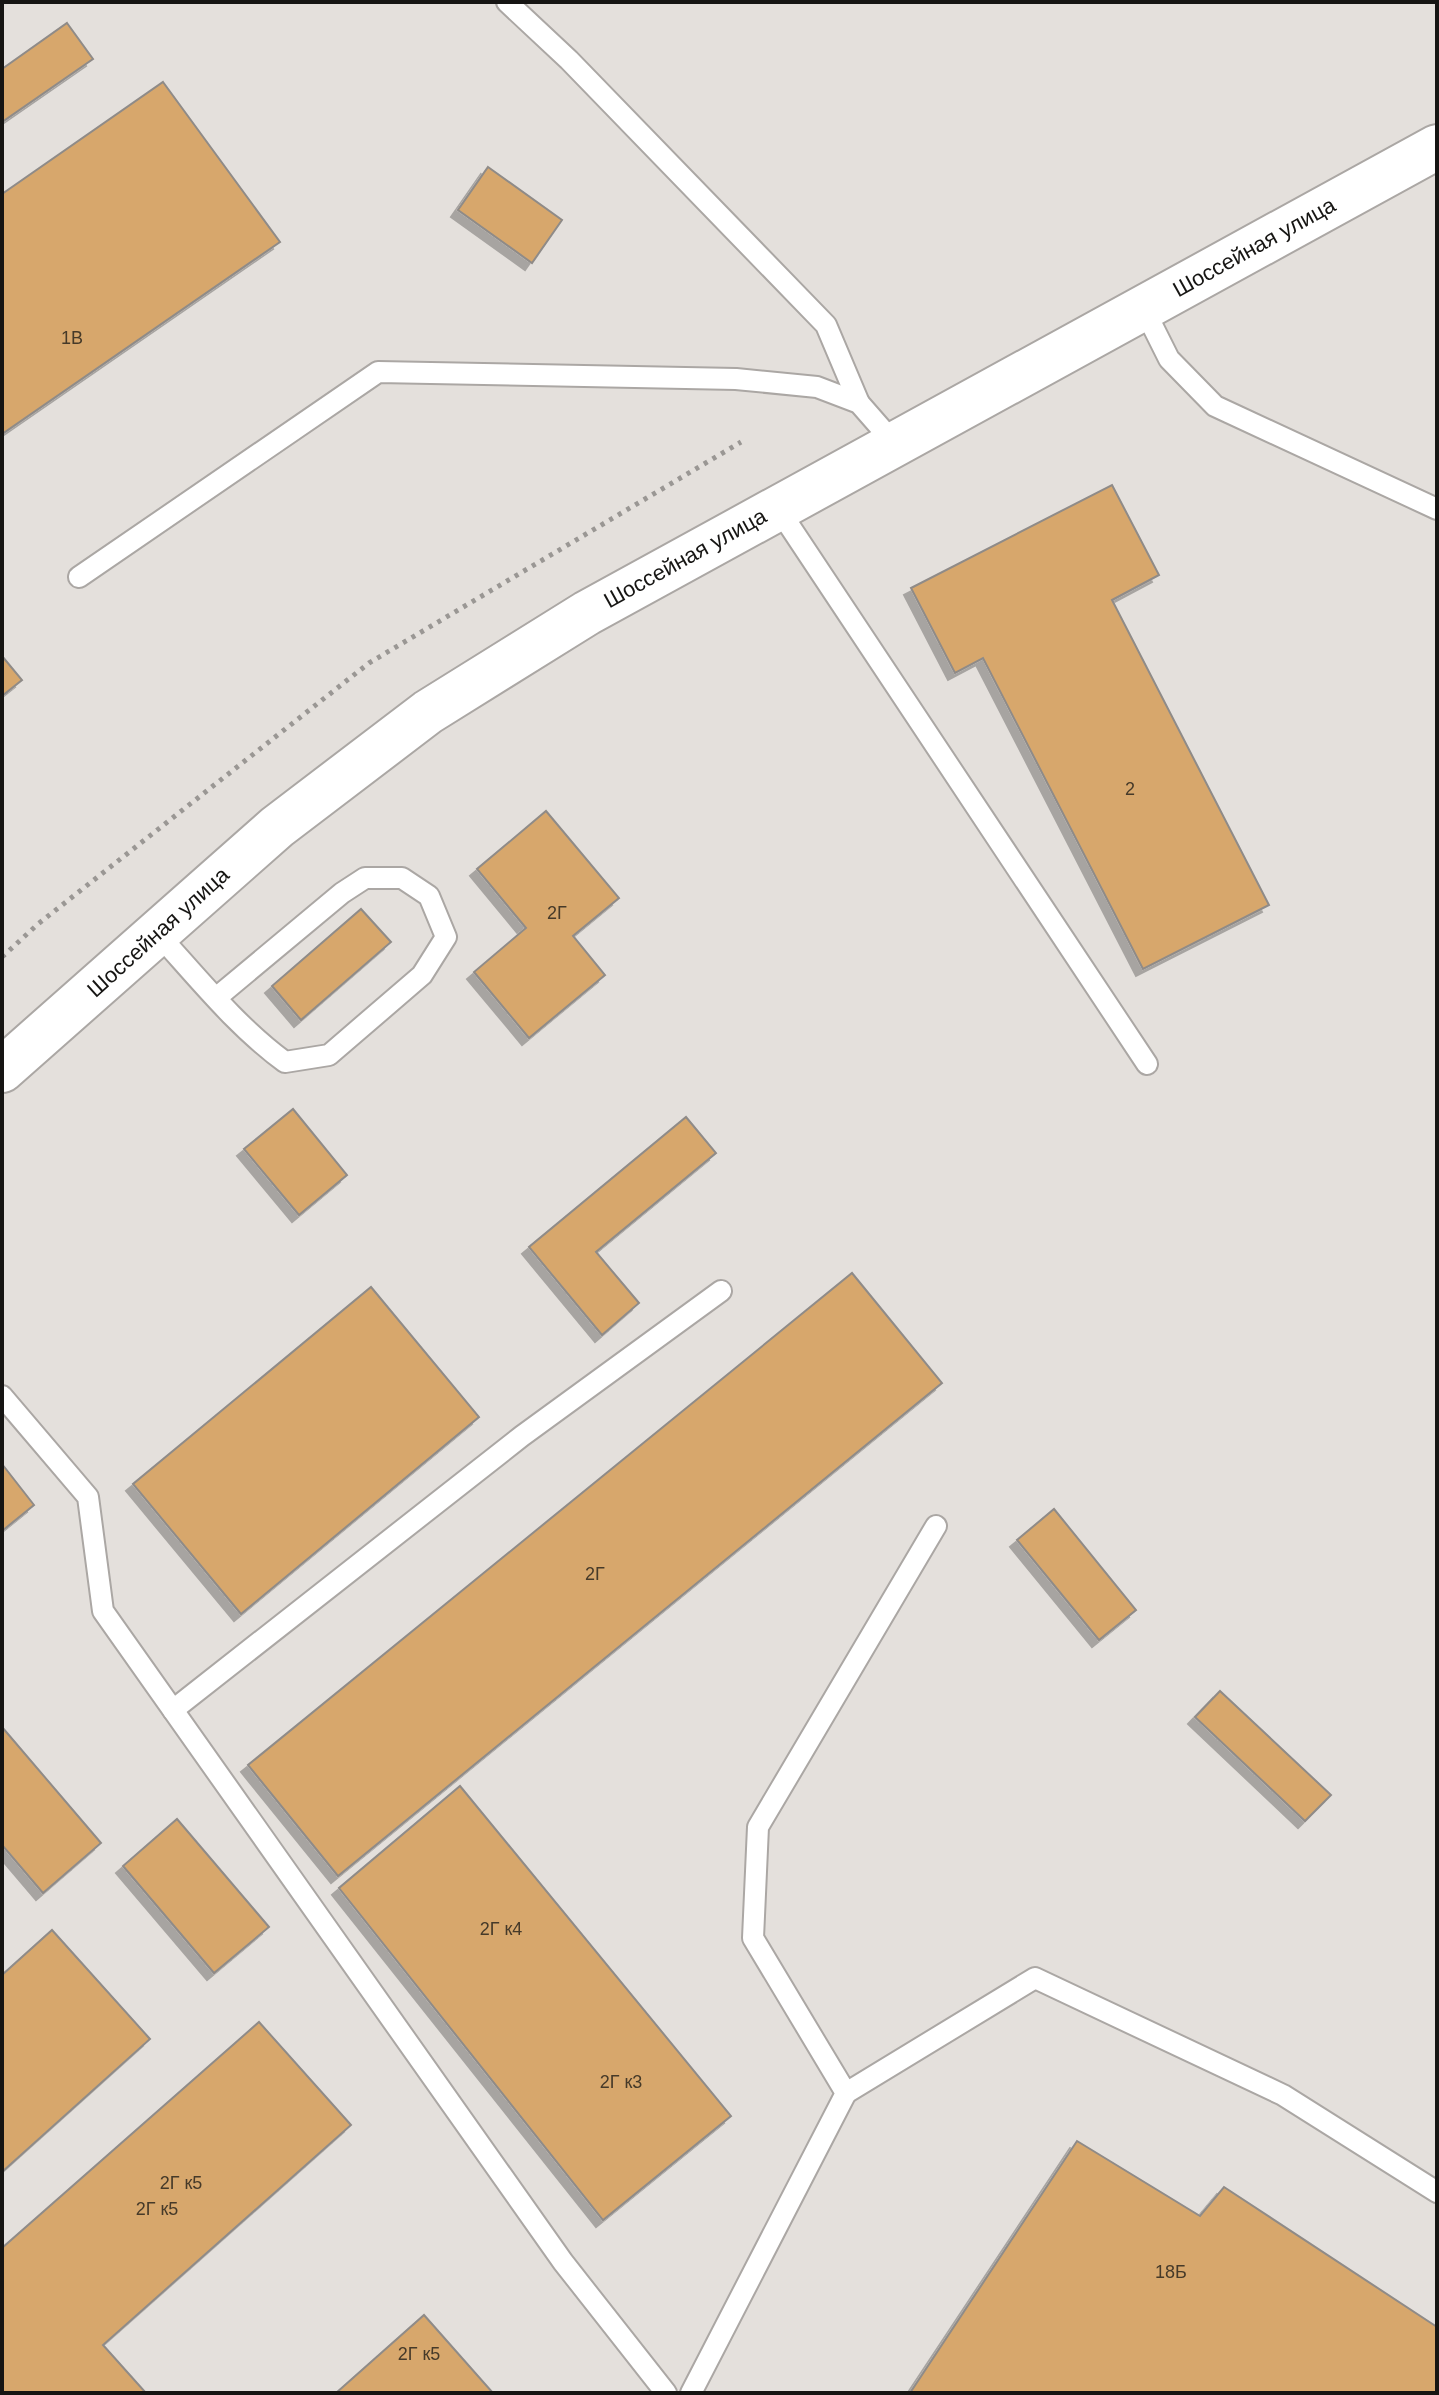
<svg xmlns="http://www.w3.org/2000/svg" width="1439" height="2395" viewBox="0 0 1439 2395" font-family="Helvetica,sans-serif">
	<defs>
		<filter id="shadow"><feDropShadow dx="-7" dy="7" stdDeviation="0" flood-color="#0004"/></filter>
	</defs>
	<rect width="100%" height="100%" fill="#e4e0dc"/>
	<g fill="#d7a76c" stroke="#8f8b88" stroke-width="2" filter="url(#shadow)">
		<polygon points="67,23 93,59 2,122 2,69"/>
		<polygon points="163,82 280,242 2,434 2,194"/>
		<polygon points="488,167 562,220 532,263 458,210"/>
		<polygon points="1112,485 1159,575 1112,600 1269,905 1143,969 983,658 955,673 911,588"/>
		<polygon points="2,656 22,680 2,696"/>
		<polygon points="546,811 619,898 573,936 605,975 529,1038 474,972 526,928 477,869"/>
		<polygon points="361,909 391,942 301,1020 272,986"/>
		<polygon points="293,1109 347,1175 299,1215 244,1149"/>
		<polygon points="686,1117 716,1153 596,1252 639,1303 602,1335 529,1247"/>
		<polygon points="852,1273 942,1383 338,1876 248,1765"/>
		<polygon points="371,1287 479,1417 241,1614 133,1484"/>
		<polygon points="2,1464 34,1505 2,1531"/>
		<polygon points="1054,1509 1136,1610 1099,1640 1017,1540"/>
		<polygon points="1220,1691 1331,1795 1305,1821 1195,1717"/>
		<polygon points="2,1727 101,1843 43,1893 2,1845"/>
		<polygon points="460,1786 731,2116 603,2220 339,1888"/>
		<polygon points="177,1819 269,1927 214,1973 123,1866"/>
		<polygon points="52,1930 150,2039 2,2172 2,1975"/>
		<polygon points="259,2022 351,2125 103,2345 146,2393 2,2393 2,2248"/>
		<polygon points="1077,2141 1200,2216 1224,2187 1437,2327 1437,2393 910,2393"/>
		<polygon points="424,2315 493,2393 336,2393"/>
	</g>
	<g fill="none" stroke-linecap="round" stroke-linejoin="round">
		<defs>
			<g id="lane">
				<polyline points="507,2 569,60 826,325 859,403"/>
				<polyline points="1143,307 1169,359 1215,406 1437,509"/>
				<polyline points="777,507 1147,1064"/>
				<polyline points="79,577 378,372 736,379 817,387 859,403 894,443"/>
				<path d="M157,933C198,978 236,1026 285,1062L329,1055L422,975L446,937L429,896L402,878H365L342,893L216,998"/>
				<polyline points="2,1396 88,1497 103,1611 563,2262 666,2393"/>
				<polyline points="173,1710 522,1436 721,1291"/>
				<polyline points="846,2093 1035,1978 1283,2095 1437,2192"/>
				<polyline points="691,2393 846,2093 753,1938 758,1827 936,1526"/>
			</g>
			<polyline id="secondary" points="2,1070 277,827 428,712 587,613 1437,147"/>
		</defs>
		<use href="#lane" stroke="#aba7a4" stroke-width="24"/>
		<use href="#secondary" stroke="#aba7a4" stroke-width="48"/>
		<polyline stroke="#9a9794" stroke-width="5" stroke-dasharray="4 6" stroke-linecap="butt" points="2,957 38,924 369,663 741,442"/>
		<use href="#lane" stroke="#fff" stroke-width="20"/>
		<use href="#secondary" stroke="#fff" stroke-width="44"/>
	</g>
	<g text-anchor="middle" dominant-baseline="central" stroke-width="8" stroke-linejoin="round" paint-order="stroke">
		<g font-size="18" fill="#463a29">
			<text x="72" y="338">1В</text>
			<text x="1130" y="789">2</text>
			<text x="557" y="913">2Г</text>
			<text x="595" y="1574">2Г</text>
			<text x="501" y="1929">2Г к4</text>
			<text x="621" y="2082">2Г к3</text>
			<text x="181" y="2183">2Г к5</text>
			<text x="157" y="2209">2Г к5</text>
			<text x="1171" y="2272">18Б</text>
			<text x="419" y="2354">2Г к5</text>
		</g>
		<g font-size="22" fill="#161513" stroke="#fff">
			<text transform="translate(1254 247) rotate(-29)">Шоссейная улица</text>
			<text transform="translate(685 558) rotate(-29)">Шоссейная улица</text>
			<text transform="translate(158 932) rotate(-42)">Шоссейная улица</text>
		</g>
	</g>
	<rect width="1439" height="2395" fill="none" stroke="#161513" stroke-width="8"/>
</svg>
